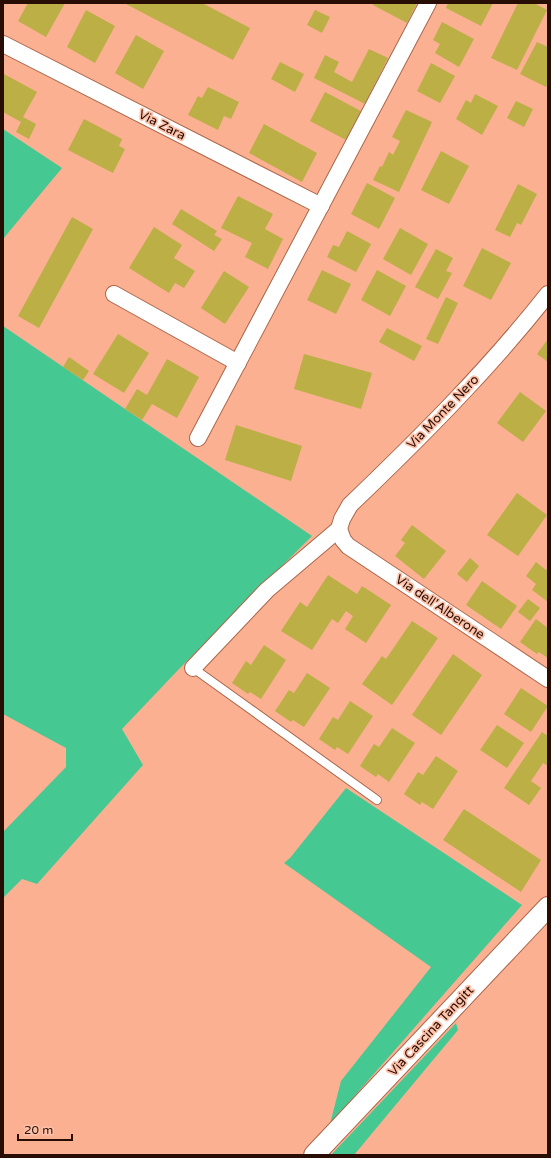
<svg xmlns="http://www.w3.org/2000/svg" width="551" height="1158" viewBox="0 0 551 1158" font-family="'Varela Round',sans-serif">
	<rect width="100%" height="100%" fill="#fbb092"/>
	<g fill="#46c893">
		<polygon points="3,129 62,168 3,239"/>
		<polygon points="3,326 312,536 179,669 122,729 143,765 37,884 22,879 3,898 3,832 66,767 66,748 3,714"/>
		<polygon points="346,788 522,905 330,1124 341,1081 431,967 284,863 290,858"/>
		<polygon points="456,1023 458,1030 354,1155 331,1155"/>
	</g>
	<g fill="#bbaf46">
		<polygon points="28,3 65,3 46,37 18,21"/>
		<polygon points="124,3 202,3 250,28 233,60"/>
		<polygon points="374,3 417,3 407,23 373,5"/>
		<polygon points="448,3 493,3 481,26 446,8"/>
		<polygon points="518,3 534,3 547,10 517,70 491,58"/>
		<polygon points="86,10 115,26 95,63 67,47"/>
		<polygon points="315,10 330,17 322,33 307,25"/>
		<polygon points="442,22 474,39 459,67 435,53 440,44 433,40"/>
		<polygon points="136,35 164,51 143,89 115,73"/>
		<polygon points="537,42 548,47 548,82 546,87 520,74"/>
		<polygon points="369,49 388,58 365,104 314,78 325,55 339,62 334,72 352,82"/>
		<polygon points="280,62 304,74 295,92 271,79"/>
		<polygon points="431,63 455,76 440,103 417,91"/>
		<polygon points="4,74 37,92 23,117 36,124 29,139 16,132 21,122 3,112"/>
		<polygon points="208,87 239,102 231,119 224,116 218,130 188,115 198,96 202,98"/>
		<polygon points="325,92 361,111 346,140 310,121"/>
		<polygon points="475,94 498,106 482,135 456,119 466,100 471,103"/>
		<polygon points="516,101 533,109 524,127 507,118"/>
		<polygon points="406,110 432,122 399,192 373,180 380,166 382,167 389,152 393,155 400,141 392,137"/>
		<polygon points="84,119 122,139 119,146 125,149 113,173 68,150"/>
		<polygon points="264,124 317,153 302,182 249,153"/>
		<polygon points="441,151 469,166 449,204 421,190"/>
		<polygon points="367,183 395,198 379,229 351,214"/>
		<polygon points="518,184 537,194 521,225 517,223 510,237 495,230"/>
		<polygon points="238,196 273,214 265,229 283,239 268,269 245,257 252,243 221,228"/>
		<polygon points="181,209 217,231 214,235 222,239 214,251 172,224"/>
		<polygon points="72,217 93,229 39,328 18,316"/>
		<polygon points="154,227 182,245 174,258 195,271 184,288 175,283 169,293 129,268"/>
		<polygon points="400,228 428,244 411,275 383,259"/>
		<polygon points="347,231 371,244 356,272 327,257 333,245 339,247"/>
		<polygon points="482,248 511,263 491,300 463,286"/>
		<polygon points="436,249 453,258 446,271 452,273 438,299 415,287"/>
		<polygon points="322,270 351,284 336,314 307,300"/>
		<polygon points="377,270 406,286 390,316 361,300"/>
		<polygon points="224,271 249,287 225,324 201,308"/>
		<polygon points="446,297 458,303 438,344 426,339"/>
		<polygon points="387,328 422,346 414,361 379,342"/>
		<polygon points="118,334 149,353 124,393 93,374"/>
		<polygon points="548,339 548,362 537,354"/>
		<polygon points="304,354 372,373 361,409 294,389"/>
		<polygon points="69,357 89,371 83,380 63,367"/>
		<polygon points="167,359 199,377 177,418 152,404 142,420 125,409 137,389 147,395"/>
		<polygon points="520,392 546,411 523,442 497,423"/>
		<polygon points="236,425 302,446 291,481 225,460"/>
		<polygon points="517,493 547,515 518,556 487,535"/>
		<polygon points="412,525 446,551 424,579 395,556 405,543 401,540"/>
		<polygon points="470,558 479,566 467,582 457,574"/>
		<polygon points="536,562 546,570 548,567 548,602 532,590 536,584 526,576"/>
		<polygon points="328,575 357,594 362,586 391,605 366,643 345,629 353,616 346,611 338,623 332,619 312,650 281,631 300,602 307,607"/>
		<polygon points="482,581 517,606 501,629 466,605"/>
		<polygon points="528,599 540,608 530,621 518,612"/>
		<polygon points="536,619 548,628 548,658 539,652 537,654 520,642"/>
		<polygon points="412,621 438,638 392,705 362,684 382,656 386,659"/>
		<polygon points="264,645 286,660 261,699 250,692 248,694 232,683 246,661 251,665"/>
		<polygon points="453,654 482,675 441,735 412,715"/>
		<polygon points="307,673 330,688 304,727 293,720 291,722 275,711 289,690 294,693"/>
		<polygon points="521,688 548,706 531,732 504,714"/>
		<polygon points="350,701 373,716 348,754 337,747 335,750 319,739 333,717 338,720"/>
		<polygon points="497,725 524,743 507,768 480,750"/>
		<polygon points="392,728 415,743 389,782 378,774 376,777 360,766 374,744 379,747"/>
		<polygon points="542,732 548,736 548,766 543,763 531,781 541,788 529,805 504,788"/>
		<polygon points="436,756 458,771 433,809 422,802 420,805 404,794 418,772 423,775"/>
		<polygon points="464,809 541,860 521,892 443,840"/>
	</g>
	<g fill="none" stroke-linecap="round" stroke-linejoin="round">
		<defs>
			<polyline id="service" points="193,668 377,800"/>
			<g id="minor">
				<polyline points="3,44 321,206"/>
				<polyline points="114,294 238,363"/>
				<polyline points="198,438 428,3"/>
				<path d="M339,529L342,519L350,505C420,438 488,370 548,294"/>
				<polyline points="339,529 343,540 348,546 548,679"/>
				<polyline points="193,668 267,590 339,529"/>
			</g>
			<polyline id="tertiary" points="314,1155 548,907"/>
		</defs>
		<use href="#service" stroke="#ab674b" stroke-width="10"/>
		<use href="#minor" stroke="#ab674b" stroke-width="18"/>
		<use href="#tertiary" stroke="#ab674b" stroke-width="22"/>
		<use href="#service" stroke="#fff" stroke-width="8"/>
		<use href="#minor" stroke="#fff" stroke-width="16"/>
		<use href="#tertiary" stroke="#fff" stroke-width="20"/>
	</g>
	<g text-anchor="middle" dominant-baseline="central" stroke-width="3.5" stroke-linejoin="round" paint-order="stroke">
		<g font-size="13" fill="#270d03" stroke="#fec1a9">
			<text transform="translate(162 125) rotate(27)">Via Zara</text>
			<text transform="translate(443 412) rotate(-46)">Via Monte Nero</text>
			<text transform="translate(440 607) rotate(34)">Via dell'Alberone</text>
			<text transform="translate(431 1031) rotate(-47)">Via Cascina Tangitt</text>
		</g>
	</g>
	<rect width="551" height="1158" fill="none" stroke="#270d03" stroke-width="8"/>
	<path d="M18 1134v6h54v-6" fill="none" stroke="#270d03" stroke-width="2"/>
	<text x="24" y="1134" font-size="12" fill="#270d03" stroke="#fec1a9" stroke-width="3" paint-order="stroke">20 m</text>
</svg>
